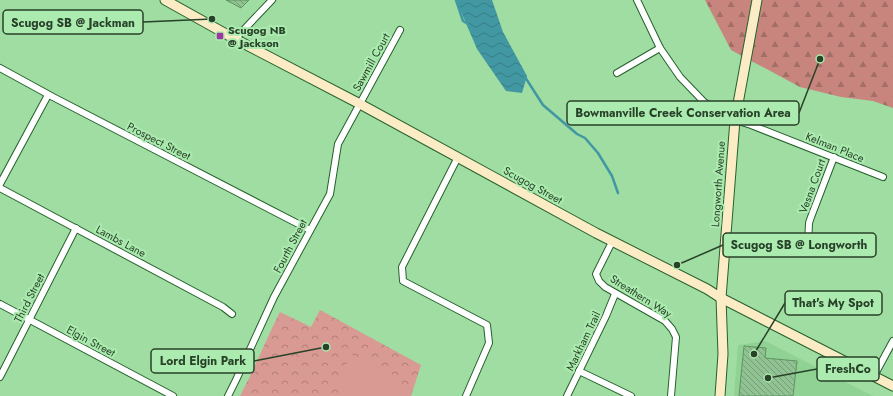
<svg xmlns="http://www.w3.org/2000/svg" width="893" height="396" viewBox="0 0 893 396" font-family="Jost,sans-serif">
	<defs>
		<pattern id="forest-firs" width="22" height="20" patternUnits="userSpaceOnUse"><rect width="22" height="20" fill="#c8857e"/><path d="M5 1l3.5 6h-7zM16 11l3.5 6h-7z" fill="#a26e67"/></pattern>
		<pattern id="park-crowns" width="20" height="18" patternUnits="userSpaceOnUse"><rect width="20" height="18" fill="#d99a93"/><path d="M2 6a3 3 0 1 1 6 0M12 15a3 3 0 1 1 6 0" fill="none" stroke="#b07f78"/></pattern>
		<pattern id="water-waves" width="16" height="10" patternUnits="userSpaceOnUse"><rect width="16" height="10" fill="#4298a2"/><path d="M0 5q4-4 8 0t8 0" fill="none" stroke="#377e84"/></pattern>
		<pattern id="building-back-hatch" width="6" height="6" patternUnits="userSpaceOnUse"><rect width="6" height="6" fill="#91c293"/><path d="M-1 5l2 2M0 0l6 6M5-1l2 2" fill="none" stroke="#769f78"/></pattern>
	</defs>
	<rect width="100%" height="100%" fill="#a0dda2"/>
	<polygon fill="#90d293" points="765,341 873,396 734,396 738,345"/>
	<polygon fill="url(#forest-firs)" points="705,0 893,0 893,108 873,101 841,97 800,87 731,50"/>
	<path fill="url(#park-crowns)" d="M320,310L421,365L411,396H240C255,368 266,339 280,312L311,327Z"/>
	<path fill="#d99a93" d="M352,355L396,376L395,378L401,381L402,384L399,390L401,391L398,396H338C337,381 345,368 352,355Z"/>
	<polygon fill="url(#water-waves)" points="456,0 492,0 503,32 527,76 522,93 506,91 477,49"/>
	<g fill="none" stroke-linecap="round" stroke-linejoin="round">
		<g stroke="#4298a2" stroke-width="2.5">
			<polyline points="456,0 463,21 468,24"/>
			<polyline points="525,77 543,105 577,134 585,138 598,153 612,176 618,193"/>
		</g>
	</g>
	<g fill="url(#building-back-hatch)" stroke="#5b965f">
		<polygon points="226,0 249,0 241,8"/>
		<polygon points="744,346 766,348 765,358 797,361 793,396 739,396"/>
	</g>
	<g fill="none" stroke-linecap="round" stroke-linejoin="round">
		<defs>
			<g id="street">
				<polyline points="637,0 660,48 680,77 704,102 735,120 751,125 883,177"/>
				<polyline points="235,39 272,0"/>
				<polyline points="0,68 53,97 310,230"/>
				<polyline points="617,73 660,48"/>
				<polyline points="458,157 402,267 403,281 487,325 489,343 466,396"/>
				<polyline points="0,184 48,95"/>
				<polyline points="0,188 223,307 232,314"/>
				<polyline points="612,242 596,274 599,281 605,287 665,321 672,329 676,337 671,396"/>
				<polyline points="808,246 809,223 811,217 834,157"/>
				<polyline points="0,304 173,396"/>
				<polyline points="579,371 631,396"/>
				<polyline points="874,376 893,341"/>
				<polyline points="0,377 76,228"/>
				<polyline points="228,396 236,380 274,297 330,194 338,144 400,30"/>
				<polyline points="567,396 606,316 615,294"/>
			</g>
			<g id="secondary">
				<polyline points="165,0 235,39 360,104 596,233 707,289 721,298 893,386"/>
				<polyline points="720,396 723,354 721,298 735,120 757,0"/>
			</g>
		</defs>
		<use href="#street" stroke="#26612d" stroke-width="8"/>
		<use href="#secondary" stroke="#26612d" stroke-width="11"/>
		<use href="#street" stroke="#fff" stroke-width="6"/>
		<use href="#secondary" stroke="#fcecc5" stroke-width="9"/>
	</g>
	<rect fill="#9b39a0" stroke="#acebaf" stroke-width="1.5" x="216" y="32" width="8" height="8" rx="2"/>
	<g text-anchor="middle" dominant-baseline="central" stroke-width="4" stroke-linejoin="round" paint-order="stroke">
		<g font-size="11" font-weight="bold" fill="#284129" stroke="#acebaf" text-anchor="start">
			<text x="228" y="30">Scugog NB<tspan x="228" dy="13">@ Jackson</tspan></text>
		</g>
		<g font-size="11" fill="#284129" stroke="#acebaf">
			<text transform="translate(371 62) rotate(-61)">Sawmill Court</text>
			<text transform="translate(159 141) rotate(27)">Prospect Street</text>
			<text transform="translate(835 147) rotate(22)">Kelman Place</text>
			<text transform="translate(718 184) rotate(-86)">Longworth Avenue</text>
			<text transform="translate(533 185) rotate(29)">Scugog Street</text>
			<text transform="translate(812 186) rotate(-70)">Vesna Court</text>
			<text transform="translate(121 241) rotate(28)">Lambs Lane</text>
			<text transform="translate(290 246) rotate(-62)">Fourth Street</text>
			<text transform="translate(641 296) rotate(32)">Streathern Way</text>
			<text transform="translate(29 298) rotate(-63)">Third Street</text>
			<text transform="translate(91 341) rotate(28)">Elgin Street</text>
			<text transform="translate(583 341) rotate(-64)">Markham Trail</text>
		</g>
	</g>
	<path fill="none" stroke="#284129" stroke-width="1.5" d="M212 19L143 22M820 59L799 113M677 265L723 245M754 354L785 303M326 347L254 361M768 378L817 369"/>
	<g fill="#284129" stroke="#acebaf" stroke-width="1.5">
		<circle cx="212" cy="19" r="4"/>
		<circle cx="820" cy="59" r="4"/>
		<circle cx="677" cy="265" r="4"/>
		<circle cx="754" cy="354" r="4"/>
		<circle cx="326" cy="347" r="4"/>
		<circle cx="768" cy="378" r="4"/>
	</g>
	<g fill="#acebaf" stroke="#284129" stroke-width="1.5">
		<rect x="3" y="10" width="140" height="24" rx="4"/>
		<rect x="567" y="101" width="232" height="24" rx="4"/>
		<rect x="723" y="233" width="153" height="24" rx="4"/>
		<rect x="785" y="291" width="97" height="24" rx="4"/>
		<rect x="151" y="349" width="103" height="24" rx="4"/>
		<rect x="817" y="357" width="62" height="24" rx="4"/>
	</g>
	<g font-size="12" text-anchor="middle" font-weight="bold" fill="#284129">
		<text x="73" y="27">Scugog SB @ Jackman</text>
		<text x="683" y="117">Bowmanville Creek Conservation Area</text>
		<text x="799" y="249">Scugog SB @ Longworth</text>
		<text x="833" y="307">That's My Spot</text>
		<text x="203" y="365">Lord Elgin Park</text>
		<text x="848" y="373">FreshCo</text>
	</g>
</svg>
